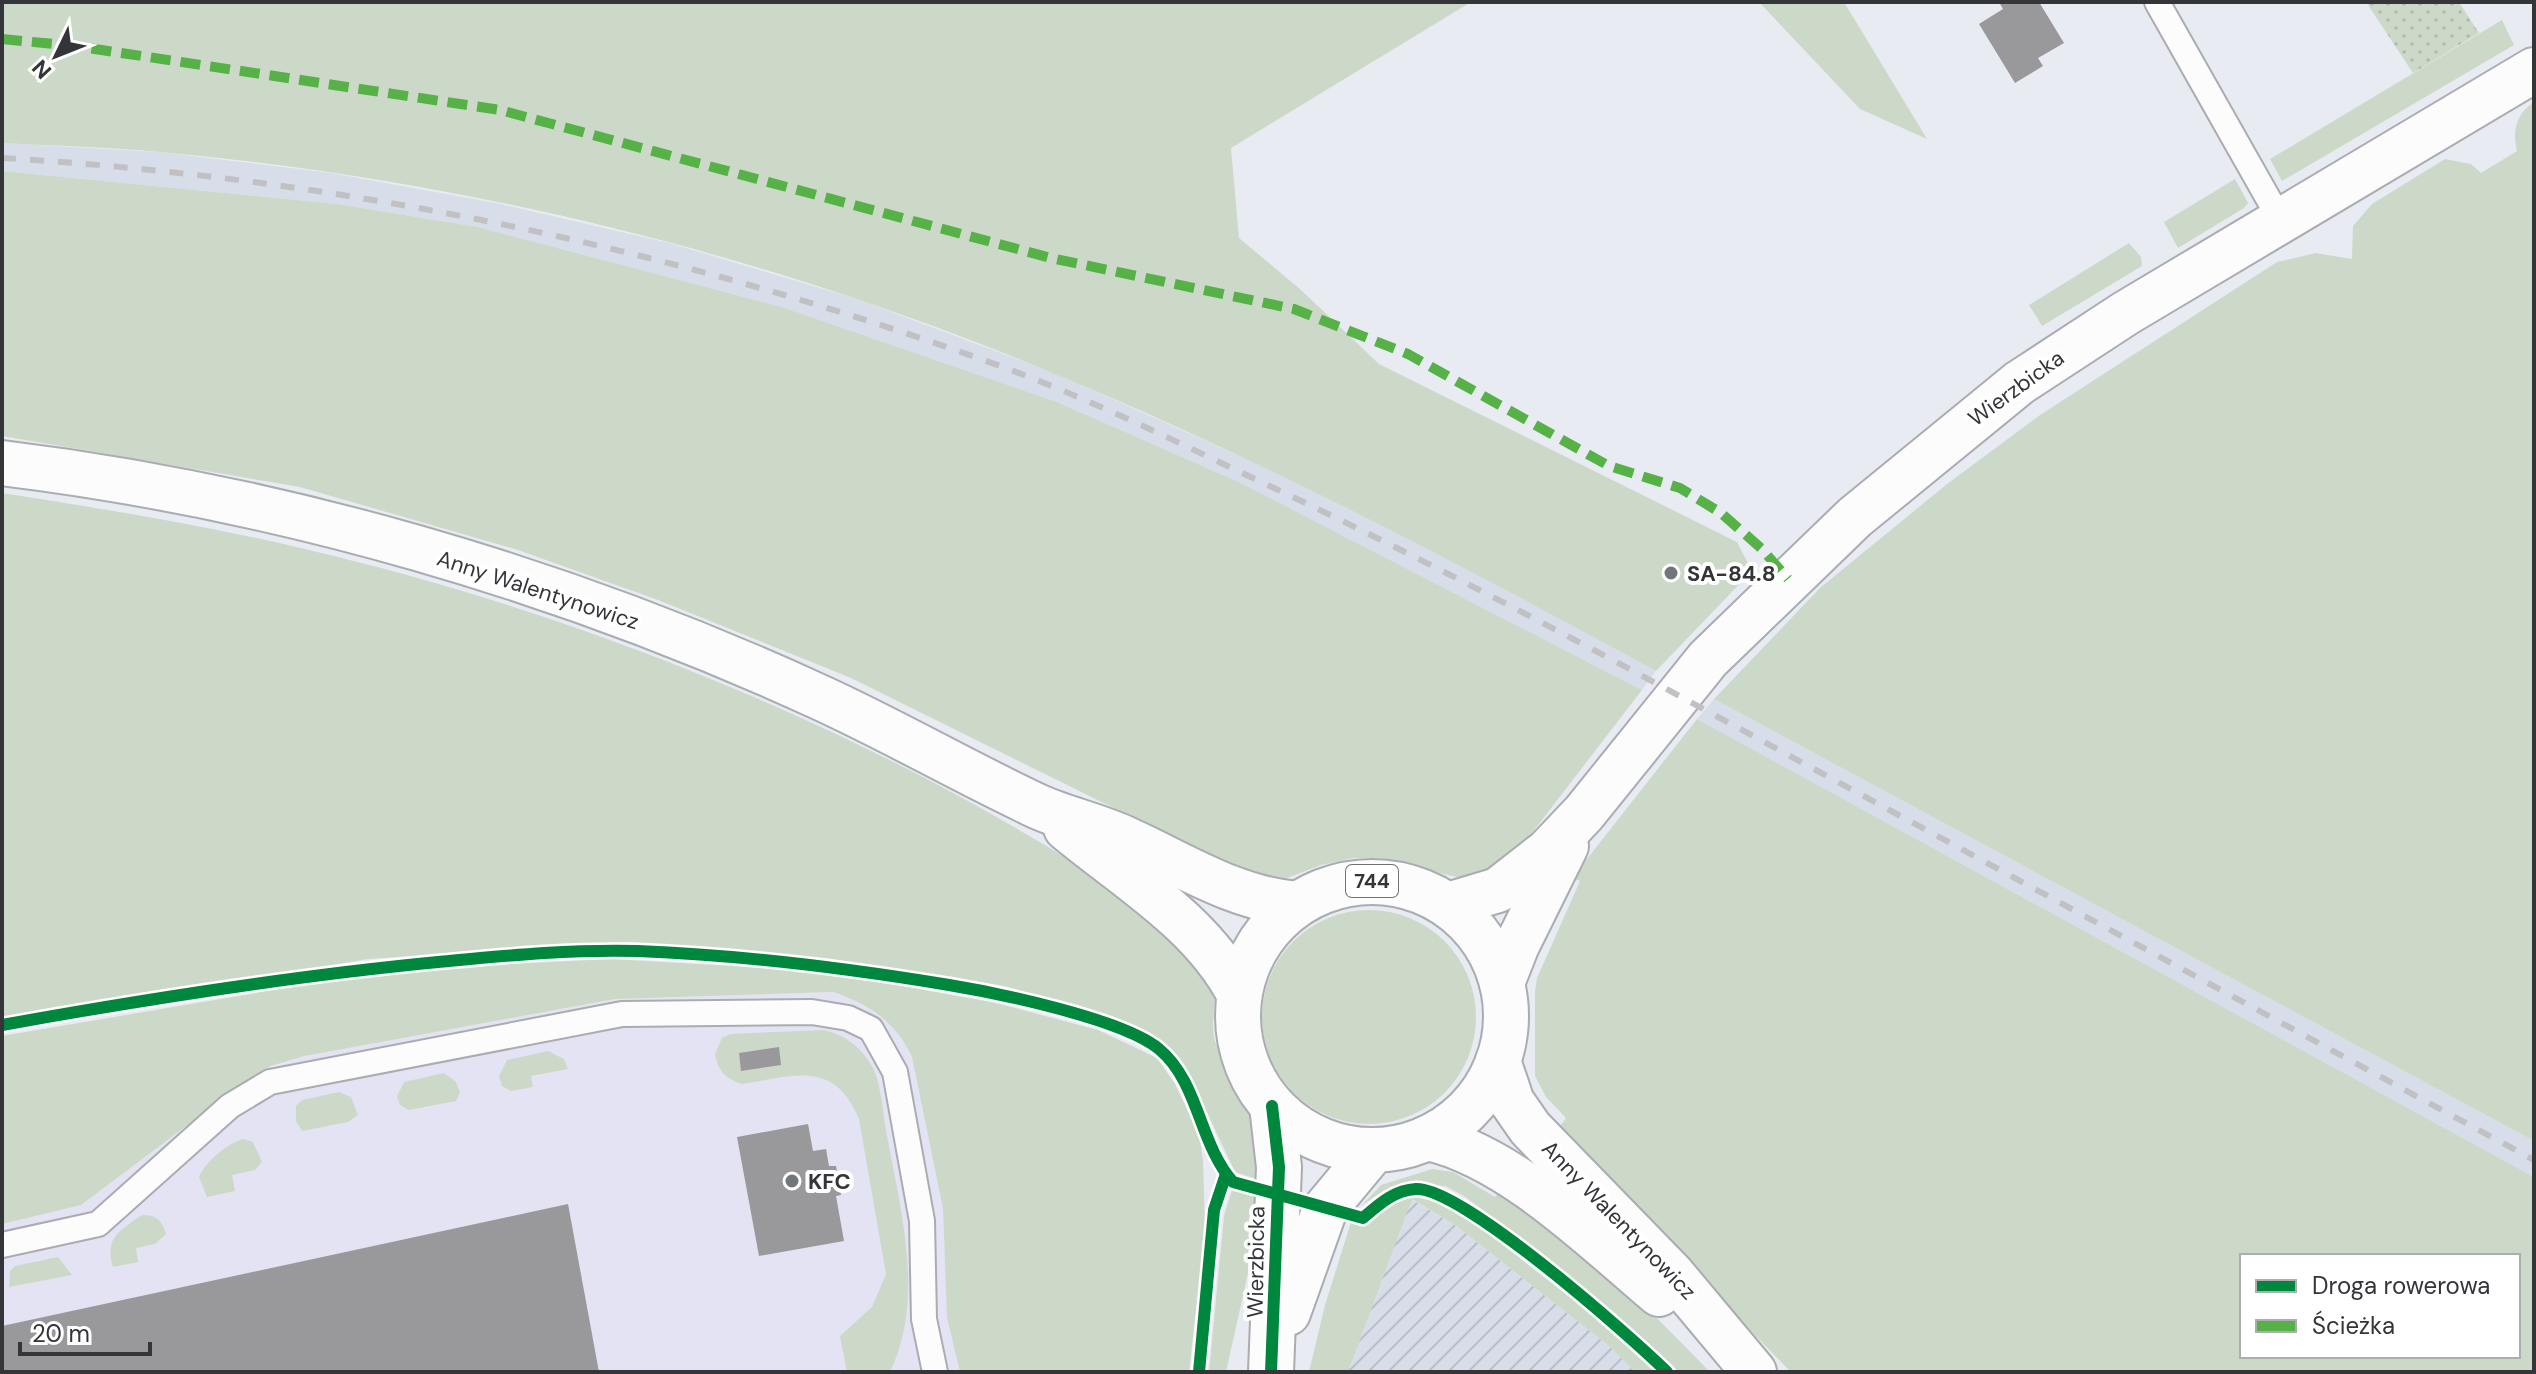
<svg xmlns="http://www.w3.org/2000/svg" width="2536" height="1374" viewBox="0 0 2536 1374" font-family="'DM Sans',sans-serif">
	<defs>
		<pattern id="industrial-furrows" width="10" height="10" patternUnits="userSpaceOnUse" patternTransform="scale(2)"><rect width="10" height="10" fill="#d8ddea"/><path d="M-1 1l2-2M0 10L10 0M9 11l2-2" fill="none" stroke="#babec9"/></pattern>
		<pattern id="garden-dots" width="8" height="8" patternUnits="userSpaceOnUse" patternTransform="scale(2)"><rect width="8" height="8" fill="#cdd9c8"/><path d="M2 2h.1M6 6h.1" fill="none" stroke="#b0bbad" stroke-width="1.8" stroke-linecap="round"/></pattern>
	</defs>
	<rect width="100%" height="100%" fill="#e8ebf2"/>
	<polygon fill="#e4e3f3" points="833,992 856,1000 889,1022 902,1036 912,1057 943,1209 947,1318 960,1372 2,1372 2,1175 305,1056 615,999"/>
	<polygon fill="url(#industrial-furrows)" points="1411,1199 1455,1225 1609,1346 1635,1372 1348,1372"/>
	<g fill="#d8ddea">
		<polygon points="2,143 159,152 331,173 496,203 669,243 857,299 1059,375 1271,470 1486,578 1656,671 1642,690 1239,482 1057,402 782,307 478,227 338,204 2,171"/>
		<polygon points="1714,699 2534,1141 2534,1177 1697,719"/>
	</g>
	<g fill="#cdd9c8" fill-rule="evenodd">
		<path d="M2,2H1471L1231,148L1239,238L1300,289L1379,364L1737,542L1752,571L1656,671C1398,530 1136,394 857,299C634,224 396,173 160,152C108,147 55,146 2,143Z"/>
		<polygon points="1759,2 1844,2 1927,139 1860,109"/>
		<polygon points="2502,20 2514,45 2282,181 2270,159"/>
		<path d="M2534,102V1141L1714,699L1820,588L1947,484L2040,415L2277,262L2316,253L2352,259L2353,226L2372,204L2445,159L2471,164L2481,173L2517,151C2512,131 2516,114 2534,102Z"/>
		<polygon points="2,171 338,204 478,227 782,307 1057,402 1239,482 1642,690 1515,855 1492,870 1465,879 1375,858 1354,858 1321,865 1282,880 1247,874 851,678 658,600 518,550 300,487 2,436"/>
		<polygon points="2235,179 2248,203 2244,208 2178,248 2164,222"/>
		<polygon points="2129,243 2141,257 2142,266 2042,326 2029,305"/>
		<path d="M2,493C103,509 205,525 305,549C543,605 780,695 993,815C1068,858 1162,910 1210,984C1220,999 1210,1019 1214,1037C1222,1070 1246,1096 1255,1127C1260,1144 1260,1164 1263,1181L1235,1172L1185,1066L1164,1042L1152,1035L1115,1020L1004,986L826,958L630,942L368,959L2,1020Z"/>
		<path d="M1697,719L2534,1177V1372H1791L1556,1131L1566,1118L1546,1097L1535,1076V991L1537,978L1580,881L1572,878ZM2242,1256H2518V1356H2242Z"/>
		<circle cx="1369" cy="1017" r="107"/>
		<path d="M611,959L820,971L996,1003L1098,1030L1157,1058L1175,1084L1199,1135L1203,1160L1205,1229L1189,1372H960L947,1318L943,1209L912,1057C896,1022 869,1004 833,992L615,999L305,1056L271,1066L246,1081L81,1205L2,1224V1036L326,981L464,966Z"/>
		<path d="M823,1030C846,1035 863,1048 874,1070C882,1089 883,1116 887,1136C901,1211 925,1300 890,1372H847L840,1336L872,1307L886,1274L859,1119C834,1059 794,1076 742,1084C726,1079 718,1071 715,1054L722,1038L730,1034Z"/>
		<polygon points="548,1051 564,1059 568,1069 531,1076 533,1087 511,1091 502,1086 499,1076 507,1060"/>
		<polygon points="444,1073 456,1082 460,1092 456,1101 409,1110 400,1105 397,1096 404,1082"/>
		<polygon points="339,1092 351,1097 358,1115 348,1122 302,1131 296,1121 296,1106 302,1100"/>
		<path d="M243,1139L253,1142L262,1162L255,1170L232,1175L235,1191L207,1197L199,1177C205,1162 228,1143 243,1139Z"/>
		<path d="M1432,1169L1453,1172L1495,1197L1503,1187L1649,1310L1710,1372H1679C1613,1306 1538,1252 1464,1196L1445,1186L1414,1183L1383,1191L1361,1206L1381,1185Z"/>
		<polygon points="1232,1190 1259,1197 1250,1264 1226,1372 1209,1372 1224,1216"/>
		<polygon points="1408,1196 1448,1204 1463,1214 1621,1337 1658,1372 1635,1372 1609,1346 1455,1225 1412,1199 1348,1372 1309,1372 1325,1305 1351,1222 1364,1227 1380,1213"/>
		<path d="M142,1215C156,1215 162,1220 166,1234L155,1244L136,1248L138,1262L113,1267C104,1238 120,1230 142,1215Z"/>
		<polygon points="58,1257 72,1275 9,1287 10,1271 15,1266"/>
	</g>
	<polygon fill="url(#garden-dots)" points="2366,2 2459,2 2479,33 2413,73"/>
	<g fill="#99989a">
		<polygon points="1999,2 2039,2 2064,43 2038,58 2043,66 2015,83 1979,24 2003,9"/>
		<polygon points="1669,564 1680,570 1673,582 1663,576"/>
		<polygon points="779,1047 781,1065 741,1071 739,1053"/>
		<polygon points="808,1124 813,1151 826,1149 829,1166 836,1166 841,1195 836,1196 844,1241 759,1256 737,1137"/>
		<polygon points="568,1204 599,1372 2,1372 2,1326"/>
	</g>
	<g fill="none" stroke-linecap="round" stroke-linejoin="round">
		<defs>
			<g id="service">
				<polyline points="2157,2 2281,221"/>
				<polyline points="2,1245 98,1224 230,1106 270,1082 622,1014 812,1012 848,1018 871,1029 895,1072 922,1221 924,1319 935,1372"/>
			</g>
			<g id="tertiary">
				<polyline points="1288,1313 1325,1209 1374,1150"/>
				<polyline points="1271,1372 1279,1167 1272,1106"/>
			</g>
			<g id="secondary">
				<polyline points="1448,905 1498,890 1548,851 1584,813 1708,659 1855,517 2019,383 2126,313 2534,70"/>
				<polyline points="1502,983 1517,945 1566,846"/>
			</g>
			<g id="primary">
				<path d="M2,463C281,497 562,579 817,696C892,730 964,772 1039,807C1066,819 1096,825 1124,838C1180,863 1234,899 1297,904"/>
				<path d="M1066,828C1126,878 1203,923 1239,994"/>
				<circle cx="1372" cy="1016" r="134"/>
				<polyline points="1498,1061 1512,1102 1530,1128 1672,1274 1754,1372"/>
				<path d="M1428,1138C1510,1156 1595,1240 1659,1294"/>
			</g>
		</defs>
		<use href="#service" stroke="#aaacb1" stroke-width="28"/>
		<use href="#tertiary" stroke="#aaacb1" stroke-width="48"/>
		<use href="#secondary" stroke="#aaacb1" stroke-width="48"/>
		<use href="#primary" stroke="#aaacb1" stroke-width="48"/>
		<use href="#service" stroke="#fcfcfd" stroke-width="24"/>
		<use href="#tertiary" stroke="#fcfcfd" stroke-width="44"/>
		<use href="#secondary" stroke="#fcfcfd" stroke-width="44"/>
		<use href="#primary" stroke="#fcfcfd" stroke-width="44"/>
		<path stroke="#c1c1c3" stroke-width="6" stroke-dasharray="14 14" stroke-linecap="butt" d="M2,158C344,178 678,249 1000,366C1082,396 1161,434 1240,472C1403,548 1562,632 1720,718C1991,865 2263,1013 2534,1160"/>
		<polyline stroke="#56b246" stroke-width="10" stroke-dasharray="20 10" stroke-linecap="butt" points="2,39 75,46 500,110 1051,258 1294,309 1408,354 1609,466 1680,488 1721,513 1762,549 1788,579"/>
		<defs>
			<g id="cycleway">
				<path d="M2,1025C146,999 292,976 438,962C503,956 572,949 638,951C742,955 846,968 949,985C998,993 1123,1019 1159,1049C1199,1082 1199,1144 1233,1182L1363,1218C1378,1205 1394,1190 1416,1189C1462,1187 1629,1335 1667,1372"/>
				<polyline points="1199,1372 1214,1210 1226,1174"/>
				<polyline points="1271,1372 1279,1167 1272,1106"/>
			</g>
		</defs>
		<use href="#cycleway" stroke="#fff" stroke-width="17"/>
		<use href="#cycleway" stroke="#00873e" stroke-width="12"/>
	</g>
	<g fill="#72757a" stroke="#fff" stroke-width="3">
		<circle cx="1671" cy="573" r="8"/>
		<circle cx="792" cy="1181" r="8"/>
	</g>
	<g text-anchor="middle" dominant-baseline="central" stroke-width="8" stroke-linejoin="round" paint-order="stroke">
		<rect fill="#fff" stroke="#707274" stroke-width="2" x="1346" y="865" width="52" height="32" rx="6"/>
		<g font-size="20" font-weight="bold" fill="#333539">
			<text x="1372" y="881">744</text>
		</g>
		<g font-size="22" fill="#333539" stroke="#fff">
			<text transform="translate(2016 388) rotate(-36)">Wierzbicka</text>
			<text transform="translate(538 590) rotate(18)">Anny Walentynowicz</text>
			<text transform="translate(1619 1220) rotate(46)">Anny Walentynowicz</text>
			<text transform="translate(1256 1262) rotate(-89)">Wierzbicka</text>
		</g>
		<g font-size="22" font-weight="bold" fill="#333539" stroke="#fff" text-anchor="start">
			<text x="1687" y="573">SA-84.8</text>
			<text x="808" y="1181">KFC</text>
		</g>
	</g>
	<rect width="2536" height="1374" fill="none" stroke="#333539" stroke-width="8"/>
	<rect x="2240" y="1254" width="280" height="104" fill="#ffffff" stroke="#adaeb0" stroke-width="2"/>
	<rect x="2256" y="1280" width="40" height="12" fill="#00873e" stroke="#adaeb0" stroke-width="2"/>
	<text x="2312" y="1294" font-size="24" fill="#333539">Droga rowerowa</text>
	<rect x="2256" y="1320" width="40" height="12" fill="#56b246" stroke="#adaeb0" stroke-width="2"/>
	<text x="2312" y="1334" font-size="24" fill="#333539">Ścieżka</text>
	<g transform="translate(56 56) rotate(227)" stroke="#ffffff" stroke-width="6" paint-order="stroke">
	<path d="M0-6L14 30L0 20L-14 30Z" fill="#333539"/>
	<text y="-12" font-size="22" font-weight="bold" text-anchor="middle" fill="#333539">N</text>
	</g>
	<path d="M20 1342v12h130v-12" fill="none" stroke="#333539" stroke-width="4"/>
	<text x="32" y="1342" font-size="24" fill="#333539" stroke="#ffffff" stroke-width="6" paint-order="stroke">20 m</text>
</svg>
